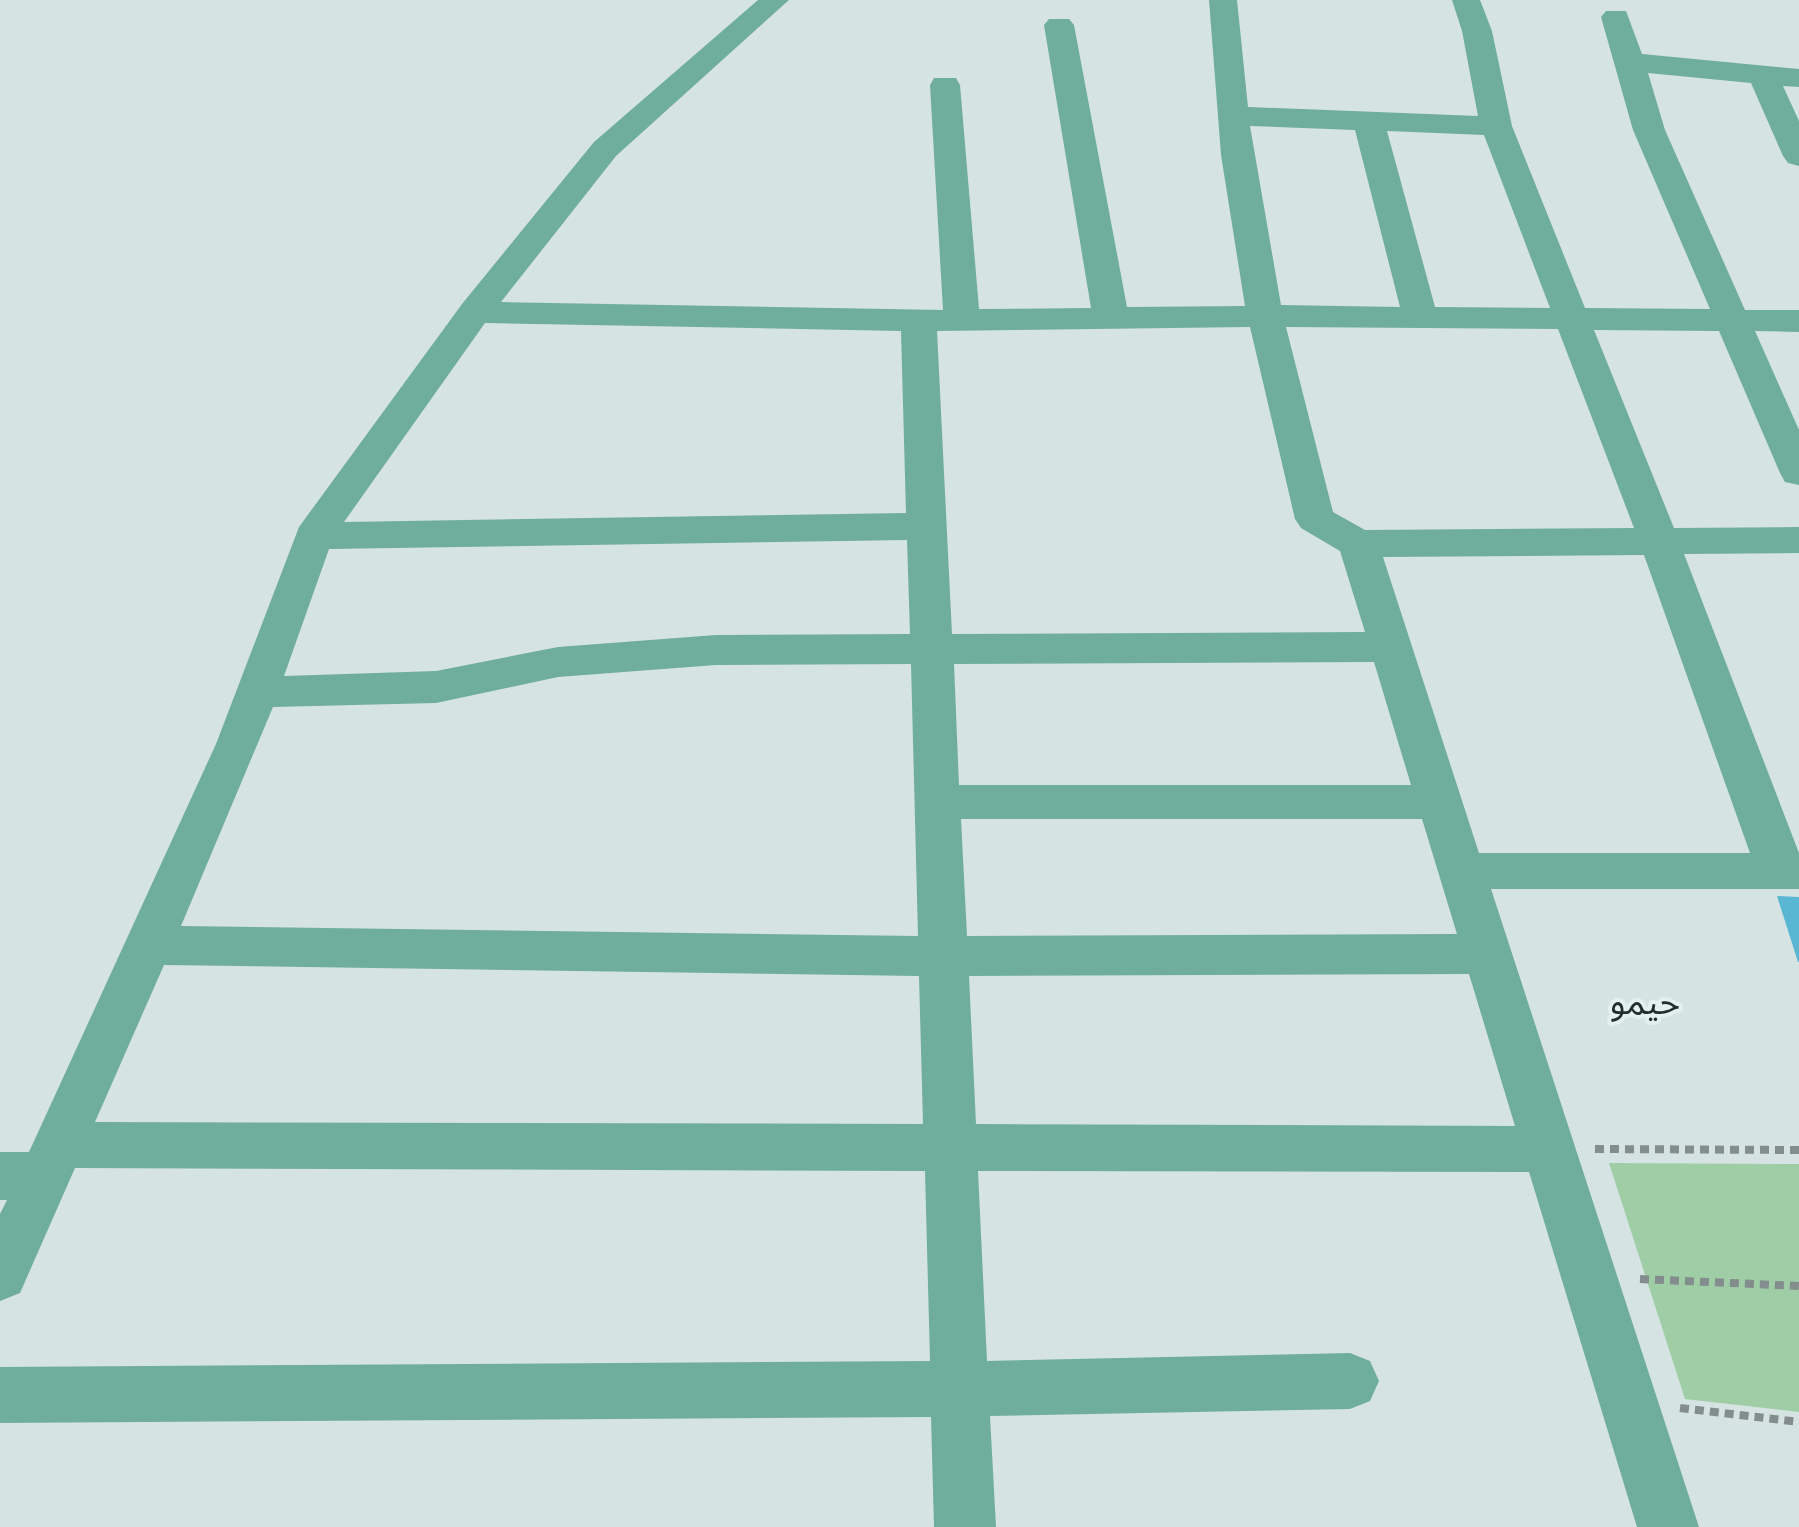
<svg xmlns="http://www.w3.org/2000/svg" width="1799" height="1527" viewBox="0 0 1799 1527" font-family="'Crimson Pro','Noto Sans Arabic',serif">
	<rect width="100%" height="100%" fill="#d6e3e3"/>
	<polygon fill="#9ecda6" points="1609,1163 1799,1164 1799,1412 1685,1399"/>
	<polygon fill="#5ab7d3" points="1777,896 1799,897 1799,962 1798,962"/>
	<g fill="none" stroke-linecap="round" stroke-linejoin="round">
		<g stroke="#848d8d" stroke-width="8" stroke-dasharray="9 6" stroke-linecap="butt">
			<polyline points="1595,1149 1799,1150"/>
			<polyline points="1640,1279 1799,1286"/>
			<polyline points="1680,1408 1799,1422"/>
		</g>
		<path fill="#70ae9c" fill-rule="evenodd" d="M758,0H789L616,156L501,302L943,310L930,85L934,78H956L960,85L979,309L1091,308L1044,25L1049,19H1069L1074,25L1127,307L1245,306L1221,155L1209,0H1237L1248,107L1478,116L1462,31L1452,0H1480L1492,31L1512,126L1585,308L1710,309L1633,130L1601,17L1606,11H1626L1642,54L1799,69V87L1783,86L1799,121V166L1788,163L1783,156L1751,83L1648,73L1665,130L1745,310H1799V332L1755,331L1799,430V485L1785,482L1780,473L1719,331L1594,330L1674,528L1799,527V553L1684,554L1799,853V889H1491L1699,1527H1637L1529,1172L978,1171L987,1361L1350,1353L1370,1361L1379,1381L1370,1401L1350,1409L990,1416L996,1527H934L931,1417L0,1423V1367L930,1361L925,1171L75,1168L20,1293L0,1301V1214L7,1200H0V1152H29L216,744L299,527L462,304L594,142ZM1250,126L1355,130L1400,307L1281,305ZM1387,131L1484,135L1550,308L1435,307ZM485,323L901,331L906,513L344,522ZM1250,327L1295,519L1301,528L1340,551L1365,632L952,634L937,331ZM1286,327L1558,329L1634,528L1365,530L1333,512ZM907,540L910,634L716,635L558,647L436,671L284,676L329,549ZM1644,555L1750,853H1479L1383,557ZM1374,662L1411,785H959L954,664ZM911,664L918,936L181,926L273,707L436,703L558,677L716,665ZM961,819H1422L1457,934L967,936ZM164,965L919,976L923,1124L95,1122ZM1469,974L1515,1126L976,1124L969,976Z"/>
	</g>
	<g text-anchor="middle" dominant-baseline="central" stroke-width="8" stroke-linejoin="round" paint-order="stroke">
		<g font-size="35" fill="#242d2e" stroke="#e3f0f0">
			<text x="1645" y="1002">حيمو</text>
		</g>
	</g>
</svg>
